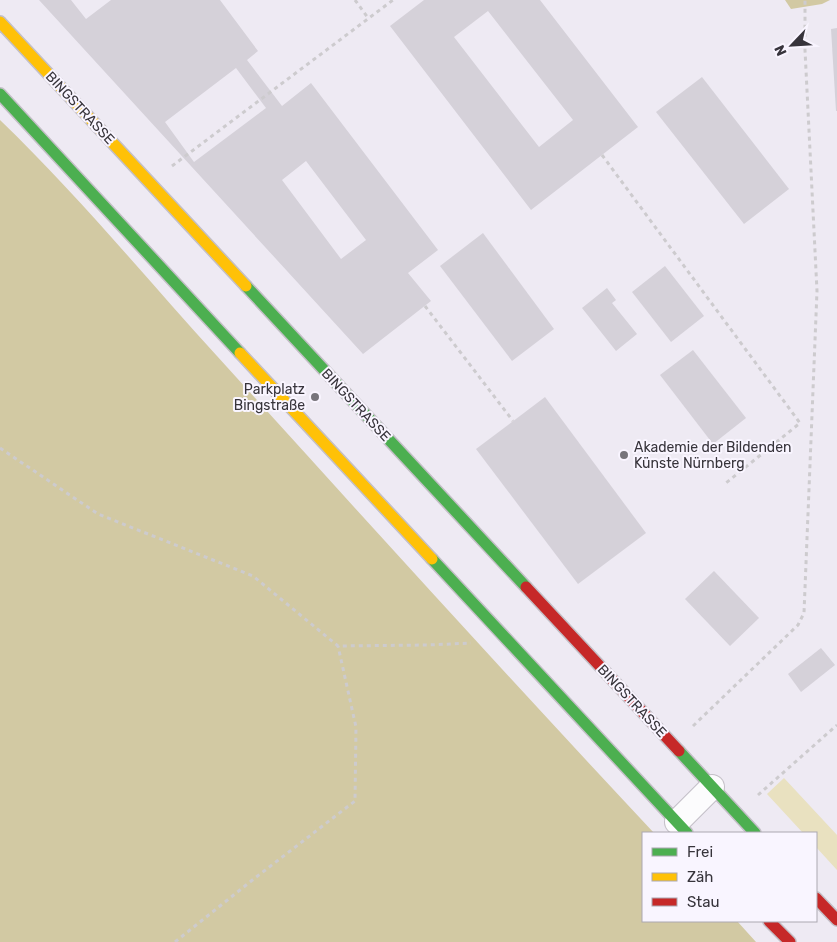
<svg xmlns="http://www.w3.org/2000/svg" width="837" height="942" viewBox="0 0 837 942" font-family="Rubik,sans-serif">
	<rect width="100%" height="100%" fill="#eeeaf3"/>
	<polygon fill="#e9e1c0" points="784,778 837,835 837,870 816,847 816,833 803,833 767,794"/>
	<g fill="#d2c9a3">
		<polygon points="785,0 830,0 822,4 791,9"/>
		<path d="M0,120C77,194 145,277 217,356C362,516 507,676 654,833H643V921H737L756,942H0Z"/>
	</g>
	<g fill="#d5d1d9" fill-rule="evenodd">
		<path d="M39,0H71L86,19L111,0H220L258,51L247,60L282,106L311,83L438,250L408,273L431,301L363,354ZM236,68L266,108L194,162L165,122ZM306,161L366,240L341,259L282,180Z"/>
		<path d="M424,0H540L638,127L531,210L390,26ZM488,11L573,120L539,147L454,37Z"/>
		<polygon points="837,28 837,111 836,111 831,29"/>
		<polygon points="702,77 789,189 744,224 656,112"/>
		<polygon points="483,233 554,329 512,361 440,266"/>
		<polygon points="665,266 704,316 671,342 632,292"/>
		<polygon points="607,288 616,300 612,303 637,334 616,351 582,308"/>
		<polygon points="693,350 746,418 713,444 660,375"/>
		<polygon points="545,397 646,533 578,584 476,449"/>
		<polygon points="714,571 759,618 730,646 685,599"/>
		<polygon points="821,648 835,665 801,692 788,674"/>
	</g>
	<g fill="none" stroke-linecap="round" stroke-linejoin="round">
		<defs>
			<polyline id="street" points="677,822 712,787"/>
			<g id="fast">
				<polyline points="0,94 240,353"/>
				<polyline points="246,286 526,587"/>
				<polyline points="432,559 687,833"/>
				<polyline points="679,751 755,833"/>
			</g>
			<g id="slow">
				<polyline points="0,22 246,286"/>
				<polyline points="240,353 432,559"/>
			</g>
			<g id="jam">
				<polyline points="526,587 679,751"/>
				<polyline points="816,898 837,920"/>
				<polyline points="769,921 790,942"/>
			</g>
		</defs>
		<use href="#street" stroke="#c3bfc6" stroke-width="26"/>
		<use href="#fast" stroke="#c3bfc6" stroke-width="14"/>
		<use href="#slow" stroke="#c3bfc6" stroke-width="14"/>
		<use href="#jam" stroke="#c3bfc6" stroke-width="14"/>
		<g stroke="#cdcbce" stroke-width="3" stroke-dasharray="4 4" stroke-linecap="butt">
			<polyline points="355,0 368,18"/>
			<polyline points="602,155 800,423 726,483"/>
			<polyline points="172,166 393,0"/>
			<polyline points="425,306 513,421"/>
			<polyline points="0,448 98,514 253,576 338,646 428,645 471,643"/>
			<polyline points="693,726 798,625 804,613 817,291 805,50 805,0"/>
			<polyline points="758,795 837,725"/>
			<polyline points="175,942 255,878 355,801 356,727 338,646"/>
		</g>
		<use href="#street" stroke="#fcfcfd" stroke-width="24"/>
		<use href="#fast" stroke="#4caf50" stroke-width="11"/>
		<use href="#slow" stroke="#ffc107" stroke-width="11"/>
		<use href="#jam" stroke="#c62828" stroke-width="11"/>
	</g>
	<g fill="#77747b" stroke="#f9f5ff" stroke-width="2">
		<circle cx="315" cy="397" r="5"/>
		<circle cx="624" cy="455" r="5"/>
	</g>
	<g text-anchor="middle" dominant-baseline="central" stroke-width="4" stroke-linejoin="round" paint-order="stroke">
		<g font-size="14" fill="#37343b" stroke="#f9f5ff">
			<text transform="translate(80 108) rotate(47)">BINGSTRASSE</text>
			<text transform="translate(356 405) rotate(47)">BINGSTRASSE</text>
			<text transform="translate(632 701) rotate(47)">BINGSTRASSE</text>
		</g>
		<g font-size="14" fill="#37343b" stroke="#f9f5ff" text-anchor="end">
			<text x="305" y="389">Parkplatz<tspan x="305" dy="16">Bingstraße</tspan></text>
			<text x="634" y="447" text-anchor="start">Akademie der Bildenden<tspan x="634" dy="16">Künste Nürnberg</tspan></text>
		</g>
	</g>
	<rect x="642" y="832" width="175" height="90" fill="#f9f5ff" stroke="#aba8b1"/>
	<rect x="652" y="848" width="25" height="8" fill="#4caf50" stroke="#aba8b1"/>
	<text x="687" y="857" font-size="15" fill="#37343b">Frei</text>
	<rect x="652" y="873" width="25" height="8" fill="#ffc107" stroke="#aba8b1"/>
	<text x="687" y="882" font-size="15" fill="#37343b">Zäh</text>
	<rect x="652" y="898" width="25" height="8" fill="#c62828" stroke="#aba8b1"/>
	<text x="687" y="907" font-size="15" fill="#37343b">Stau</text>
	<g transform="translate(792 45) rotate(245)" stroke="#f9f5ff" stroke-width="4" paint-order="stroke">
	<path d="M0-4L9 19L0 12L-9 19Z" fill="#37343b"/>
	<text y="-8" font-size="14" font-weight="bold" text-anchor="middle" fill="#37343b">N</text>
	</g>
</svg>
